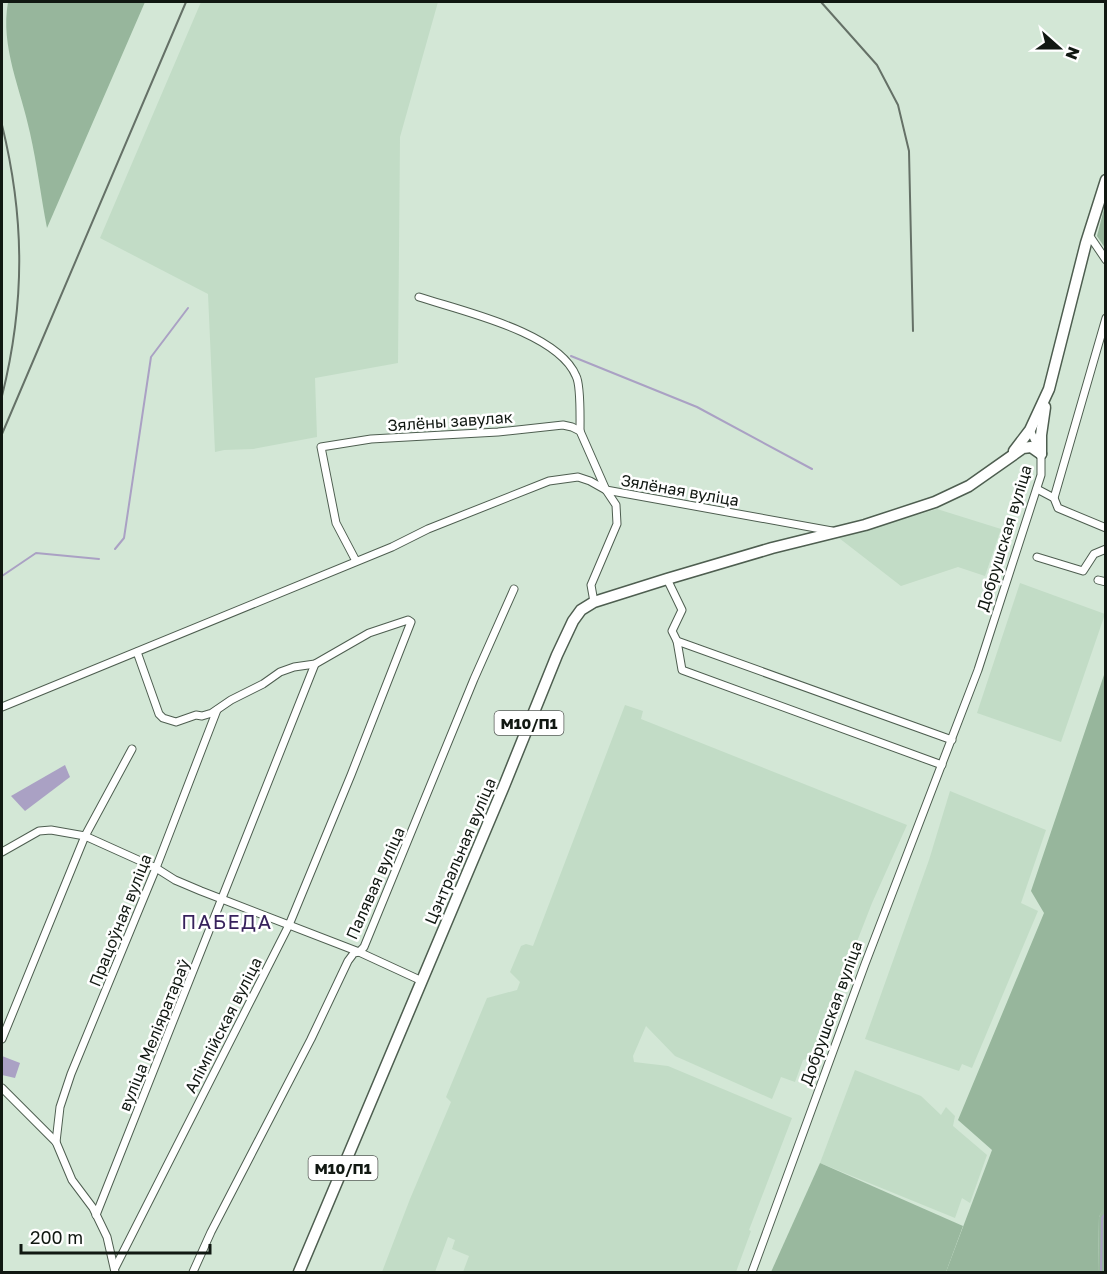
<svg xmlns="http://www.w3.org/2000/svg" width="1107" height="1274" viewBox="0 0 1107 1274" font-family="'Golos Text',sans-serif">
	<rect width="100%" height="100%" fill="#d3e7d6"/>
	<g fill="#c2dcc6">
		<polygon points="201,2 438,2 400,137 398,363 315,378 317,437 253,449 224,450 215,452 208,294 100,238"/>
		<polygon points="937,509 1001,529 985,576 958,567 901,586 839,538"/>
		<polygon points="1020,583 1105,614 1061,742 977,713"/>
		<polygon points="625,705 643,711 641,719 907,825 872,903 812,1057 803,1060 795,1082 781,1077 772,1099 675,1056 646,1026 633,1056 634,1062 668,1066 792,1118 749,1230 751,1231 736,1272 463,1272 469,1256 452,1249 455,1240 448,1237 435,1272 382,1272 410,1199 451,1102 446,1097 487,998 517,990 520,982 510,972 521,946 526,944 533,946"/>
		<polygon points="950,791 1046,830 1021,903 1038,911 972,1068 962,1064 959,1071 865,1039 929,860"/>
		<polygon points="855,1070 921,1096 941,1115 946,1107 955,1116 953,1126 987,1155 970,1203 962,1198 955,1218 820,1163"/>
	</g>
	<g fill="#99b89e">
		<polygon points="820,1163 963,1226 946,1272 771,1272"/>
		<polygon points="1105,1204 1105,1272 1098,1272 1099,1217"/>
	</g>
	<g fill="#97b69c">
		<path d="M8,2H145L47,228C41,197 37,164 30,133C21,89 0,47 8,2Z"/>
		<polygon points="1105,205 1105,248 1097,236"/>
		<polygon points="1105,672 1106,1204 1099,1217 1098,1272 946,1272 992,1150 958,1120 1044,913 1031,891"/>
	</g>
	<g fill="#aaa1c4">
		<polygon points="65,765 70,777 25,811 11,796"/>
		<polygon points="2,1056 20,1063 15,1078 2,1075"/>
	</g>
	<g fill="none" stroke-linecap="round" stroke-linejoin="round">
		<g stroke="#aaa1c4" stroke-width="2">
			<polyline points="571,356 697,407 812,469"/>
			<polyline points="115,549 124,538 151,357 188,308"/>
			<polyline points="2,576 36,553 99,559"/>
			<polyline points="1101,1272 1102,1218 1106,1213"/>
		</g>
		<defs>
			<g id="minor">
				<polyline points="1089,235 1106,260"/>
				<path d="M419,297C461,311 558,332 576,376C581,385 580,419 580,431"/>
				<polyline points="1037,489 1054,498 1058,508 1106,528"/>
				<polyline points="1054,498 1106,318"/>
				<polyline points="1037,557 1083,571 1094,554 1106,549"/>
				<polyline points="356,561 336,523 321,447 371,439 498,432 563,425 572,427 580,431 606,490 616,505 617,524 591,585 594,602"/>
				<polyline points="667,579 682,610 672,631 677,641 952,740"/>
				<polyline points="1098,580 1106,582"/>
				<polyline points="677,641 682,670 942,765"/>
				<polyline points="2,707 392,547 428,529 549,481 578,477 590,481 606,490 832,531"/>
				<polyline points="2,852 39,831 51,830 85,836 156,868 175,880 201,891 359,952 422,981"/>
				<polyline points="2,1039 85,836 132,749"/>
				<polyline points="2,1088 56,1142 72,1180 93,1208 107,1237 115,1272"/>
				<polyline points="56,1142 60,1107 71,1074 156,868 217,710"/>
				<polyline points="96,1215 315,664"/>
				<polyline points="115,1268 289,925 351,775 411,622 408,620 369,633 315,664 294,667 280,672 263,684 231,700 212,713 202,716 196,715 176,722 163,718 159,714 137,652"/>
				<polyline points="193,1272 211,1232 311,1039 348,961 354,953 359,952 364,947 474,679 514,589"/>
				<polyline points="752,1272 865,964 978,670 1041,475 1041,454 1030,430"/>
			</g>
			<g id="primary">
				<polyline points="1014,451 1030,430 1049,389 1086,243 1106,180"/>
				<polyline points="1041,454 1041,435 1045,407"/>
				<polyline points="299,1272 504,786 557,655 573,621 581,610 594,602 667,579 772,548 865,525 935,502 969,486 1023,448 1031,447 1041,454"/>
			</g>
		</defs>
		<use href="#minor" stroke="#4e5e50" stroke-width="9"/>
		<use href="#primary" stroke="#4e5e50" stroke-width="13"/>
		<use href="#minor" stroke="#fff" stroke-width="7"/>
		<use href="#primary" stroke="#fff" stroke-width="10"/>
		<g stroke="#657167" stroke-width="2">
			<polyline points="821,2 877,65 898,105 909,151 913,331"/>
			<path d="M2,125C25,219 25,303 2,396"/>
			<polyline points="2,434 186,2"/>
		</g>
	</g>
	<g text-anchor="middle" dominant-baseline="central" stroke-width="5" stroke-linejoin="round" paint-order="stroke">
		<g fill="#fff" stroke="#585d59" stroke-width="1.5">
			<rect x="494.5" y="711" width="69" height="24" rx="4.5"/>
			<rect x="308.5" y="1156" width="69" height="24" rx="4.5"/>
		</g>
		<g font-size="15" font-weight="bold" fill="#111812">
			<text x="529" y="723">М10/П1</text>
			<text x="343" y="1168">М10/П1</text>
		</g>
		<g font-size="16" fill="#111812" stroke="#fff">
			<text transform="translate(450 421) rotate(-4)">Зялёны завулак</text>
			<text transform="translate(680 490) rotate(10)">Зялёная вуліца</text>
			<text transform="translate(1004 538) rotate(-73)">Добрушская вуліца</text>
			<text transform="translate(460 851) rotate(-67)">Цэнтральная вуліца</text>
			<text transform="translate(375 883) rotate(-66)">Палявая вуліца</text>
			<text transform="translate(120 920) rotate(-68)">Працоўная вуліца</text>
			<text transform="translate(831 1013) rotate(-70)">Добрушская вуліца</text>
			<text transform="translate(223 1025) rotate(-63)">Алімпійская вуліца</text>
			<text transform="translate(154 1035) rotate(-68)">вуліца Меліяратараў</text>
		</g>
		<g font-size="20" letter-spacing="1.5" fill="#37225c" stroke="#fff">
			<text x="227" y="921">ПАБЕДА</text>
		</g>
	</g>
	<rect width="1107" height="1274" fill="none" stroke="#111812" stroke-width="6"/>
	<g transform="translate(1059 48) rotate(111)" stroke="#ffffff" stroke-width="4.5" paint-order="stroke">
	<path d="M0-4.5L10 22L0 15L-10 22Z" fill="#111812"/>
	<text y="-9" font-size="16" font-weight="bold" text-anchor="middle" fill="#111812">N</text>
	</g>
	<path d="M21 1244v9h189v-9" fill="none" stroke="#111812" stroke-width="3"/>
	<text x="30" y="1244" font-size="18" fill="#111812" stroke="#ffffff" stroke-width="4.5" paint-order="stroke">200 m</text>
</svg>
